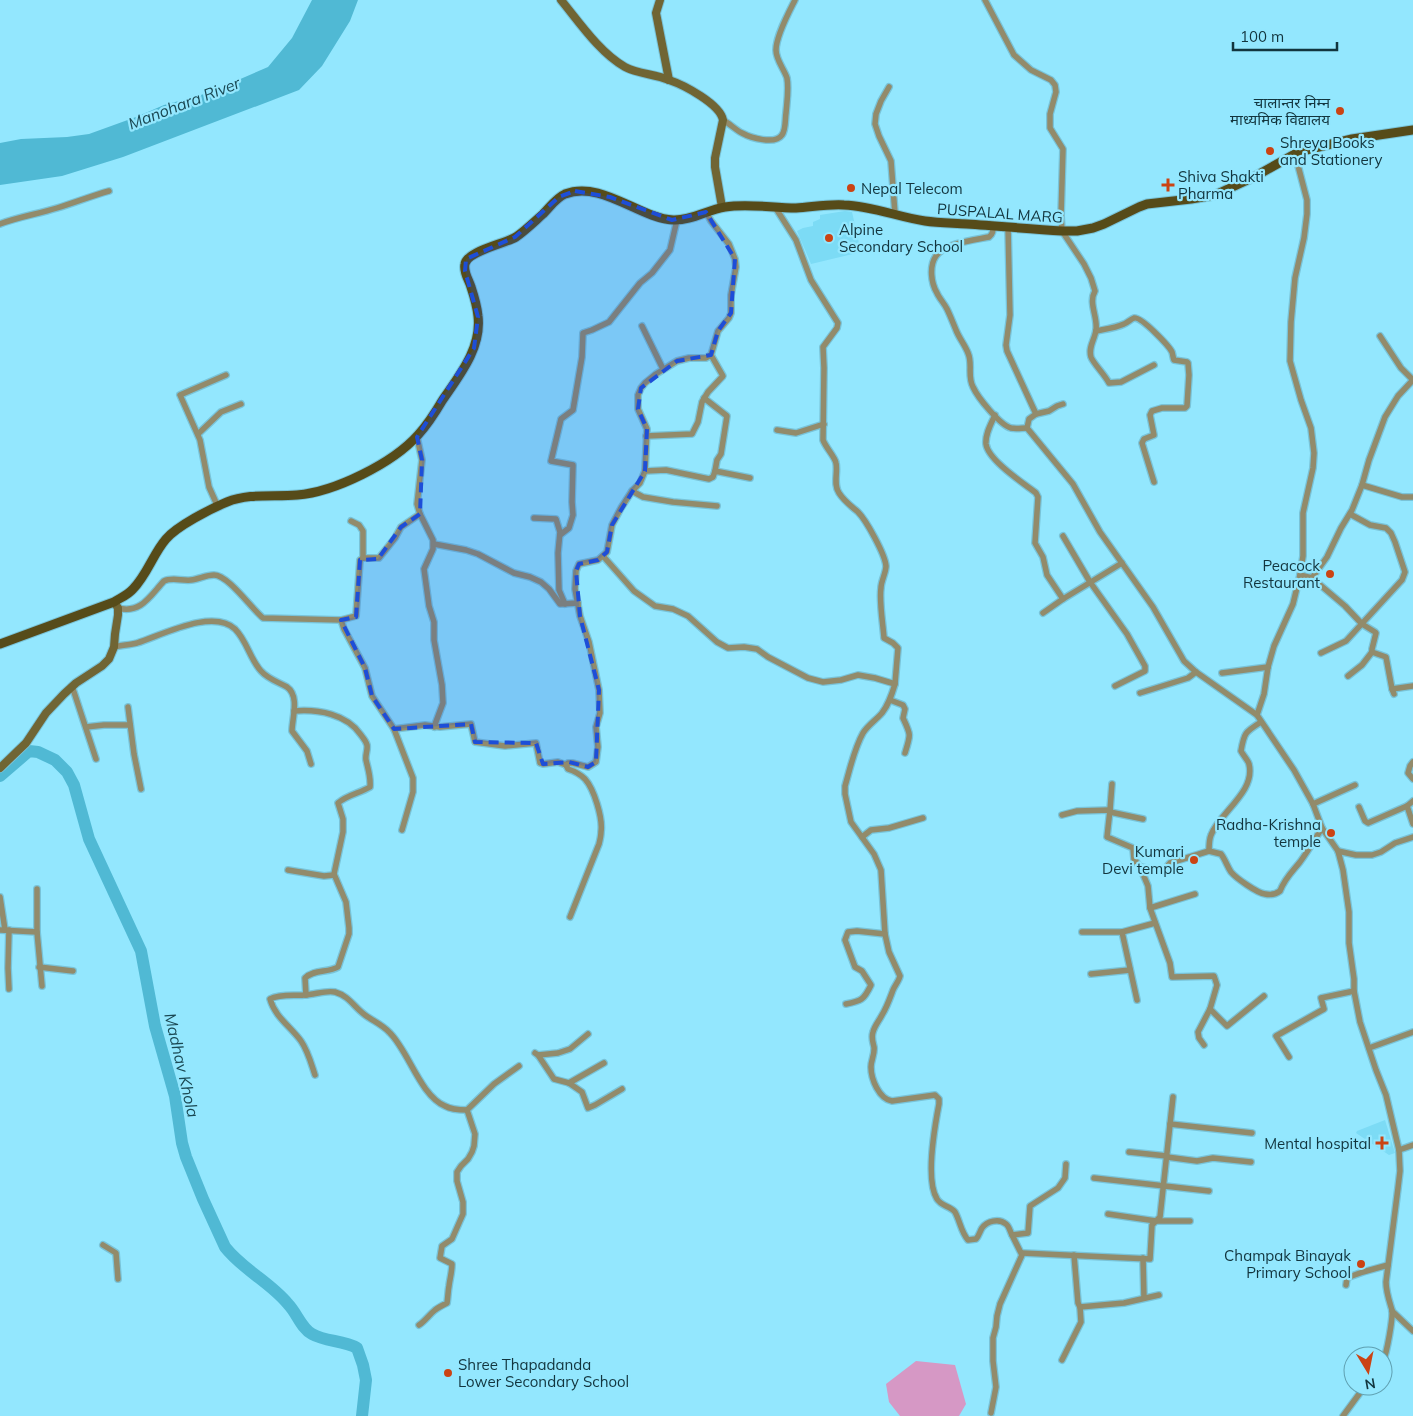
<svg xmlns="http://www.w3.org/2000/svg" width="1413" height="1416" viewBox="0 0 1413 1416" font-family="Mulish,'Noto Sans Devanagari',sans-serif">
	<rect width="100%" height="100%" fill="#93e7fe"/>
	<g fill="#7cdbf5">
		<polygon points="845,211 852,212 861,252 811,264 797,231 803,228 813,226 813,222 820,219 820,215"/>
		<polygon points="1385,1120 1395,1153 1389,1155 1356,1133 1357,1131"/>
	</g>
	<polygon fill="#d698c5" points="916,1361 955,1365 966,1404 959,1416 900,1416 889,1402 886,1384"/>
	<polygon fill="#50b9d4" points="312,0 358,0 350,21 322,66 299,90 123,157 62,176 0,185 0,143 21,139 67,137 89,134 136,117 164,105 208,93 268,67 292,38"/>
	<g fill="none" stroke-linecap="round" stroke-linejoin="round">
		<path stroke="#50b9d4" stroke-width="12" d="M0,776L29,751L38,752L55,760L67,772L74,785L89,839L141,951L155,1026L175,1096L182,1143L186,1157L203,1199L225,1247C243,1270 270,1282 288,1304C297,1313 301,1328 312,1334C326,1342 343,1340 357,1348L363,1365L366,1380L362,1416"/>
		<defs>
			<g id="street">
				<path d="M985,0L1014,55L1031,70L1051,80L1055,85L1056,92L1050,114V128L1063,149L1061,216L1062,231L1084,264L1091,278L1095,291C1088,303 1098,317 1096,330C1095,339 1088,347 1091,357C1093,363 1105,375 1109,383L1121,382L1154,365"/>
				<polyline points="889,87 881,101 876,114 875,124 879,136 891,161 895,214"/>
				<path d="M723,120C730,124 736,130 742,133C751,138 775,145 782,135C786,130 785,119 786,113C787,101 789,89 787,78C784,69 776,60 776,50C776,36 789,12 795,0"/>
				<path d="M1295,154L1307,200V214L1304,238L1295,278L1291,322L1290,361L1301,400L1311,428L1314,453L1313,468L1303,513V556L1300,575L1293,604L1274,646L1268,667L1264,694L1257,715L1294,770L1313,804L1322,828L1338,851L1343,870L1349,912V943L1354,979V991L1360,1022L1376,1070L1386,1095L1399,1150L1400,1171L1398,1188L1386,1282C1386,1292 1389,1300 1392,1310C1393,1318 1387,1353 1383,1361"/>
				<path d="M775,207L796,240L811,280L838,323L837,328L823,347L824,368L823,440C826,448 835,457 836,463C838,473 833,484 839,493C844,501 851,506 858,512C866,520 885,554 886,566C886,573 881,581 881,588C879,601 883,624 884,638L893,643L898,648L895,684"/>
				<path d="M0,224C18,217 38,214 57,208C74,203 91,196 109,191"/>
				<path d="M993,226C993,231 993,234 989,237C974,240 945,243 936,256C929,266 931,283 937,293C939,298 944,303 947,309C950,315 953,323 956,330C959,338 965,345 968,353C973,364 967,376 973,387C978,398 1000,425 1011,428C1016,429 1022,428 1027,428"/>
				<polyline points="1008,227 1010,315 1006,345 1007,351 1036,414 1029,419 1027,428 1073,484 1100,532 1153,607 1184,661 1196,672 1257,715"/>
				<polyline points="642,326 663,369"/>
				<path d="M1096,331C1106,329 1115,328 1124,324C1127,323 1131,319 1134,318C1141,316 1169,346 1172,352C1173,355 1173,358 1174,360L1187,362L1188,363L1189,375L1187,406L1185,408H1162L1152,411L1150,415L1154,435L1144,439L1142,443L1154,482"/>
				<polyline points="1380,336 1401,368 1413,380"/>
				<polyline points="704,398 727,416 721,454 717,460 715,471"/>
				<polyline points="1036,414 1049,411 1057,406 1063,404"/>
				<path d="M995,415C991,424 985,434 986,444C988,460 1023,483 1036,493L1038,497L1035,543L1043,557L1047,575L1063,599L1122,563"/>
				<polyline points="777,430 796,433 824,424"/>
				<polyline points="198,434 221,412 241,404"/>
				<polyline points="646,436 692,434 698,422 702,402 708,392 723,376 711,355"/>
				<polyline points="417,437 422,460 417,504 420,514 433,540 433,549 424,569 429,606 434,622 434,640 442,685 443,703 434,727"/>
				<polyline points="645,471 666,470 709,479 713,477 715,471 750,478"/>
				<polyline points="1362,485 1402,497 1413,497"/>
				<polyline points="632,491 643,497 673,502 717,506"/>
				<polyline points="218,507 209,487 200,440 180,395 226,375"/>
				<polyline points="534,518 556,519 560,532 558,553 559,590 565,604"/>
				<polyline points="351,521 359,525 363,531 363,558 379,558 395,538 401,527 420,514"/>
				<polyline points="560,535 569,528 573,515 572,502 573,465 551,461 561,419 573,410 582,357 583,333 592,330 609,322 640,283 652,273 670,250 677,220"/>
				<polyline points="1063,536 1090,582 1127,634 1145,666 1145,671 1115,686"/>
				<polyline points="434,544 466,550 478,554 514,573 530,577 541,582 549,589 560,604 578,603"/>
				<path d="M603,556L634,591L655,606L673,609L688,616L717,642L728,648L744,647L757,649L768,657L808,678L823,682L841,680L858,675L875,678L895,684C892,694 889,704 882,713C876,720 868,725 863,733C854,749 850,769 845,786V794L851,822L874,854L881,870L885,934L889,952L900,976C899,981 895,985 893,990C890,998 887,1007 882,1015C879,1021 875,1025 873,1032C871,1038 873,1042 874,1047C875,1054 871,1060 871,1067C871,1079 879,1099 892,1101L935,1095L939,1099V1104C935,1125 925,1180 937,1199C941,1206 950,1206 955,1212C960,1221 961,1232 968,1240L976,1239C979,1236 980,1231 982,1228C987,1221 999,1218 1006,1224C1009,1226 1010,1231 1012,1235"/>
				<polyline points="1300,575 1312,578 1345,606 1362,624 1375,632 1376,633 1372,649 1372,652 1386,657 1392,689 1394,694"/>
				<polyline points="1312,578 1327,557 1341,528 1352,510 1362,485 1369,460 1385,417 1398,396 1413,380"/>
				<path d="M118,608C141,614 150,596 164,581C172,577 182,581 191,580C199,579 206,575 214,575C228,575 251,608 263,618L341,620L344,629L365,668L372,696L394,729L413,778V792L402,830"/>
				<polyline points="1043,613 1063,599"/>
				<polyline points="341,620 356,616 360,560 363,558"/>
				<path d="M114,647C122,645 130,645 137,643C162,635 213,608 235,629C247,641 250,659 261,671C268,679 278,682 287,687C300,696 292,719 292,731L307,751L311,764"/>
				<polyline points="1321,653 1346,641 1402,580 1405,572 1395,542 1391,533 1386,528 1370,525 1350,514"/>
				<polyline points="1222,673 1268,667"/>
				<polyline points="1348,676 1362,665 1372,652"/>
				<polyline points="72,686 96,759"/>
				<polyline points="1392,689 1413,686"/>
				<polyline points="1140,693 1188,678 1196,672"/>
				<path d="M890,700L903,705L905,709L903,718C911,735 911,734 905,753"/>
				<polyline points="128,707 134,754 141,789"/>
				<path d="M294,711C318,709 347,714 361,735C363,738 366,741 367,745C368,750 365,755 366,760C368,769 371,777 370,787C360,793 347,795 338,803L343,819V832L334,874L346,902L349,928V934L338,967C328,973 314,969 305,978L306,995"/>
				<polyline points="86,727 104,725 130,725"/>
				<polyline points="394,729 425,725 440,727 471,724 475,742 505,746 536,743 540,763 543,764 558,762 566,765"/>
				<polyline points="1413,762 1410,766 1408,773 1413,779"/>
				<polyline points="1413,801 1407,806 1413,824"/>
				<polyline points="1313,804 1355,785"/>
				<polyline points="1359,807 1365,821 1368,823 1407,806"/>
				<polyline points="1110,810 1112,784"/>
				<polyline points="1110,812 1143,819"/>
				<polyline points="1062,815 1077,811 1110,810 1107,837 1133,848 1134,859 1140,867 1148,886 1150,908 1170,963 1172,977 1214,976 1217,985 1210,1009 1198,1032 1199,1038 1204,1045"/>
				<polyline points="862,837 871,830 889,828 923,818"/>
				<path d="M1209,851C1209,846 1209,840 1211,835C1219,813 1256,792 1249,764C1248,760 1243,755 1241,751C1244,733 1245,732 1261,722"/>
				<polyline points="1338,851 1356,855 1372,855 1381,852 1395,843 1413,837"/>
				<path d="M1140,867L1163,871L1170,863L1209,851L1221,854C1225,859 1227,866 1231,872C1236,878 1257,893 1265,894C1270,895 1276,894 1280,891C1285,878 1292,872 1300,862C1308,851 1315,839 1322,828"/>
				<polyline points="288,870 324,876 334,875"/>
				<polyline points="0,897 5,930"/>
				<polyline points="1150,908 1195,894"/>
				<path d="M570,917L599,844C600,840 601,836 601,832C603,818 594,789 585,779C580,774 574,771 568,769L566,765L568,763H573L588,767L596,762L598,747L596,727L600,713L599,690L589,642L580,616L575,589L576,571L579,564L598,560L607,552L612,525L621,508L632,491L640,483L645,471L647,429L638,409V395L641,388L645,383L656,374L677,361L689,358H706L711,355L718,331L729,318L731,313V295L736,267L735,259L729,244L711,221L706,212"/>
				<polyline points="0,930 37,932 37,889"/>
				<polyline points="9,930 8,968 9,989"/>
				<polyline points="37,932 42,986"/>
				<polyline points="1082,932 1122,932 1155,923"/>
				<polyline points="1122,932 1137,1000"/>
				<polyline points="39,967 73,971"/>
				<polyline points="1091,974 1130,970"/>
				<path d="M846,1004C861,1001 864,1000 871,985L862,971L855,967L845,940L848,932L857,931L885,934"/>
				<polyline points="1210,1009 1227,1026 1264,996"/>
				<polyline points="1369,1048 1413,1032"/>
				<polyline points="535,1053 538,1055 554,1079 569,1083 582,1092 588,1108 595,1105 622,1089"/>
				<polyline points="538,1055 558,1053 570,1049 588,1034"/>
				<polyline points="1289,1057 1276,1036 1324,1009 1321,998 1354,991"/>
				<path d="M315,1075C311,1063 308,1051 301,1041C291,1027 275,1017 270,999C280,994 293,996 304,995C314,995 325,990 335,992C349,996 354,1007 365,1015C373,1021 383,1025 390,1033C409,1052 420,1095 445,1106C452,1110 460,1110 467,1110"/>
				<polyline points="569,1083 604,1063"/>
				<polyline points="1170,1124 1252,1133"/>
				<polyline points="1399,1150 1413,1145"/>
				<polyline points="1129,1152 1167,1156"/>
				<polyline points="1167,1157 1197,1161 1213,1158 1251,1162"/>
				<polyline points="1094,1178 1209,1191"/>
				<polyline points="1108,1214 1156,1221 1190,1221"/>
				<polyline points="103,1245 116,1253 118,1279"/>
				<polyline points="1022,1253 1150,1259 1152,1225 1160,1217 1173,1097"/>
				<polyline points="1143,1258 1144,1298"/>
				<polyline points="1346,1285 1347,1278 1349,1277 1363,1272 1388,1265"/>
				<polyline points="1080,1307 1124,1303 1159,1295"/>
				<polyline points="1392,1311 1413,1331"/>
				<path d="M419,1325C425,1321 429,1315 435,1310C439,1307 443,1305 447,1303C448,1297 448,1291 449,1286C450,1278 452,1272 452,1264L440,1258L442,1246L452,1239L463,1214V1202L457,1181V1172L461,1166L468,1159L472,1152L474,1146L475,1134L467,1110L494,1084L519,1066"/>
				<polyline points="1062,1360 1081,1322 1080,1307 1078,1303 1074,1255"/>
				<polyline points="991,1413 996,1387 993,1361 993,1338 996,1327 997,1316 1000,1304 1022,1255 1012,1235 1028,1233 1030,1206 1058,1188 1065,1178 1066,1164"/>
				<polyline points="1343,1416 1365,1386"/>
			</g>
			<g id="secondary">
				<path d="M561,0C579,22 600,53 625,67C638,74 655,74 669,80C684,85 720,104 723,120L715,158V167L722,207"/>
				<polyline points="660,0 656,13 669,80"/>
				<polyline points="0,768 26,743 46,713 64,694 76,683 102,666 109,659 114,647 115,634 118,615 118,608 114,602"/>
			</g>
			<path id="primary" d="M0,644L114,602C120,598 128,595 133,589C147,575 153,554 166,539C177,526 210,509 227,502C249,493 274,497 297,495C335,492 393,463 418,435C427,425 435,413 442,401C459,376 482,348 478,316C477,306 474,296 471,287C469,280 463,272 465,264C467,251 504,244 516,237C526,230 534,222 543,214C550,207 556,198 565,194C601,180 639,218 673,220C691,221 707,210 725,207C748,203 772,208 796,208C812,207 828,204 844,205C872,206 898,217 925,221C939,223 953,223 967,224C998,226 1030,229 1062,231H1077L1093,228L1104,224L1139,207L1147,204L1191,199L1215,195L1254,177L1295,154L1306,150L1352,139L1413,130"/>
		</defs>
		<use href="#street" stroke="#79c3d8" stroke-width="8"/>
		<use href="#secondary" stroke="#79c3d8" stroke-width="10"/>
		<use href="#primary" stroke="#79c3d8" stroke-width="11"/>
		<use href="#street" stroke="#928b6b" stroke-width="5.5"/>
		<use href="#secondary" stroke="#706534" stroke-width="8"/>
		<use href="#primary" stroke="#564b19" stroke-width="9"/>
	</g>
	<path fill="#1d4ed8" fill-opacity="0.2" stroke="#1d4ed8" stroke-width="4" stroke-dasharray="10 6" stroke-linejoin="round" d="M575,191L610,197L672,220L706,212L735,259L731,313L718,331L711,355L677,361L641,388L638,409L647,429L645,471L612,525L607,552L598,560L579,564L576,571L580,616L599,690L596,762L588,767L569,762L543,764L536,743L475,742L471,724L394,729L372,696L365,668L341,620L356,617L360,560L378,559L401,527L420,514L422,460L417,437L474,348L478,317L465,271L466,259L515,237L559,197Z"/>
	<g fill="#cb4313" stroke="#93e7fe" stroke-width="2">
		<circle cx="1340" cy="111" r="5"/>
		<circle cx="1270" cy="151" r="5"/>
		<path d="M1165.5 177.5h5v5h5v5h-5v5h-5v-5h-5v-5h5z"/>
		<circle cx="851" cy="188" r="5"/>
		<circle cx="829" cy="238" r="5"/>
		<circle cx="1330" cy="574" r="5"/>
		<circle cx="1331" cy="833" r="5"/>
		<circle cx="1194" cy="860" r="5"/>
		<path d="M1379.5 1135.5h5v5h5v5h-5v5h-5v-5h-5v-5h5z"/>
		<circle cx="1361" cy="1264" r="5"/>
		<circle cx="448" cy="1373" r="5"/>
	</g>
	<g text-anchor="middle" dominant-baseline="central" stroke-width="4.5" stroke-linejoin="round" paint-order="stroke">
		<g font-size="15" fill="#12353e" stroke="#93e7fe" text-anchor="end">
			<text x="1330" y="102">चालान्तर निम्न<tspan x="1330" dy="17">माध्यमिक विद्यालय</tspan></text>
			<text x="1280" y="142" text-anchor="start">Shreya Books<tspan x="1280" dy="17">and Stationery</tspan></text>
			<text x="1178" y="176" text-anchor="start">Shiva Shakti<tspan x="1178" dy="17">Pharma</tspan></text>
			<text x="861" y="188" text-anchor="start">Nepal Telecom</text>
			<text x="839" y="229" text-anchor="start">Alpine<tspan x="839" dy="17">Secondary School</tspan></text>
			<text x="1320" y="565">Peacock<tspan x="1320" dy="17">Restaurant</tspan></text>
			<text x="1321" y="824">Radha-Krishna<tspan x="1321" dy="17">temple</tspan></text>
			<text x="1184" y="851">Kumari<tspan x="1184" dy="17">Devi temple</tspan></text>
			<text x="1371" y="1143">Mental hospital</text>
			<text x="1351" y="1255">Champak Binayak<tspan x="1351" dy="17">Primary School</tspan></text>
			<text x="458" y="1364" text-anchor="start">Shree Thapadanda<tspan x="458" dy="17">Lower Secondary School</tspan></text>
		</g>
		<g font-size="15" fill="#12353e" stroke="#93e7fe">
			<text transform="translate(1000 213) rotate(4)">PUSPALAL MARG</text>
		</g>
		<g font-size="16" font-style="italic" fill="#1a4853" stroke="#93e7fe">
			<text transform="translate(184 103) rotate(-21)">Manohara River</text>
			<text transform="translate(182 1065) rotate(77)">Madhav Khola</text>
		</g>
	</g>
	<g transform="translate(1368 1371) rotate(170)"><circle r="24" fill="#93e7fe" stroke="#5fa0b1"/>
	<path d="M0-4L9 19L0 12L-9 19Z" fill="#cb4313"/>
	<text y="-8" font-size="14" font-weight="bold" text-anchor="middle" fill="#12353e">N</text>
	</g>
	<path d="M1233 42v8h104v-8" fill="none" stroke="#12353e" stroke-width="2.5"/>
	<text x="1240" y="42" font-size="15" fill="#12353e" stroke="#93e7fe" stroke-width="4" paint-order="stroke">100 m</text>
</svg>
